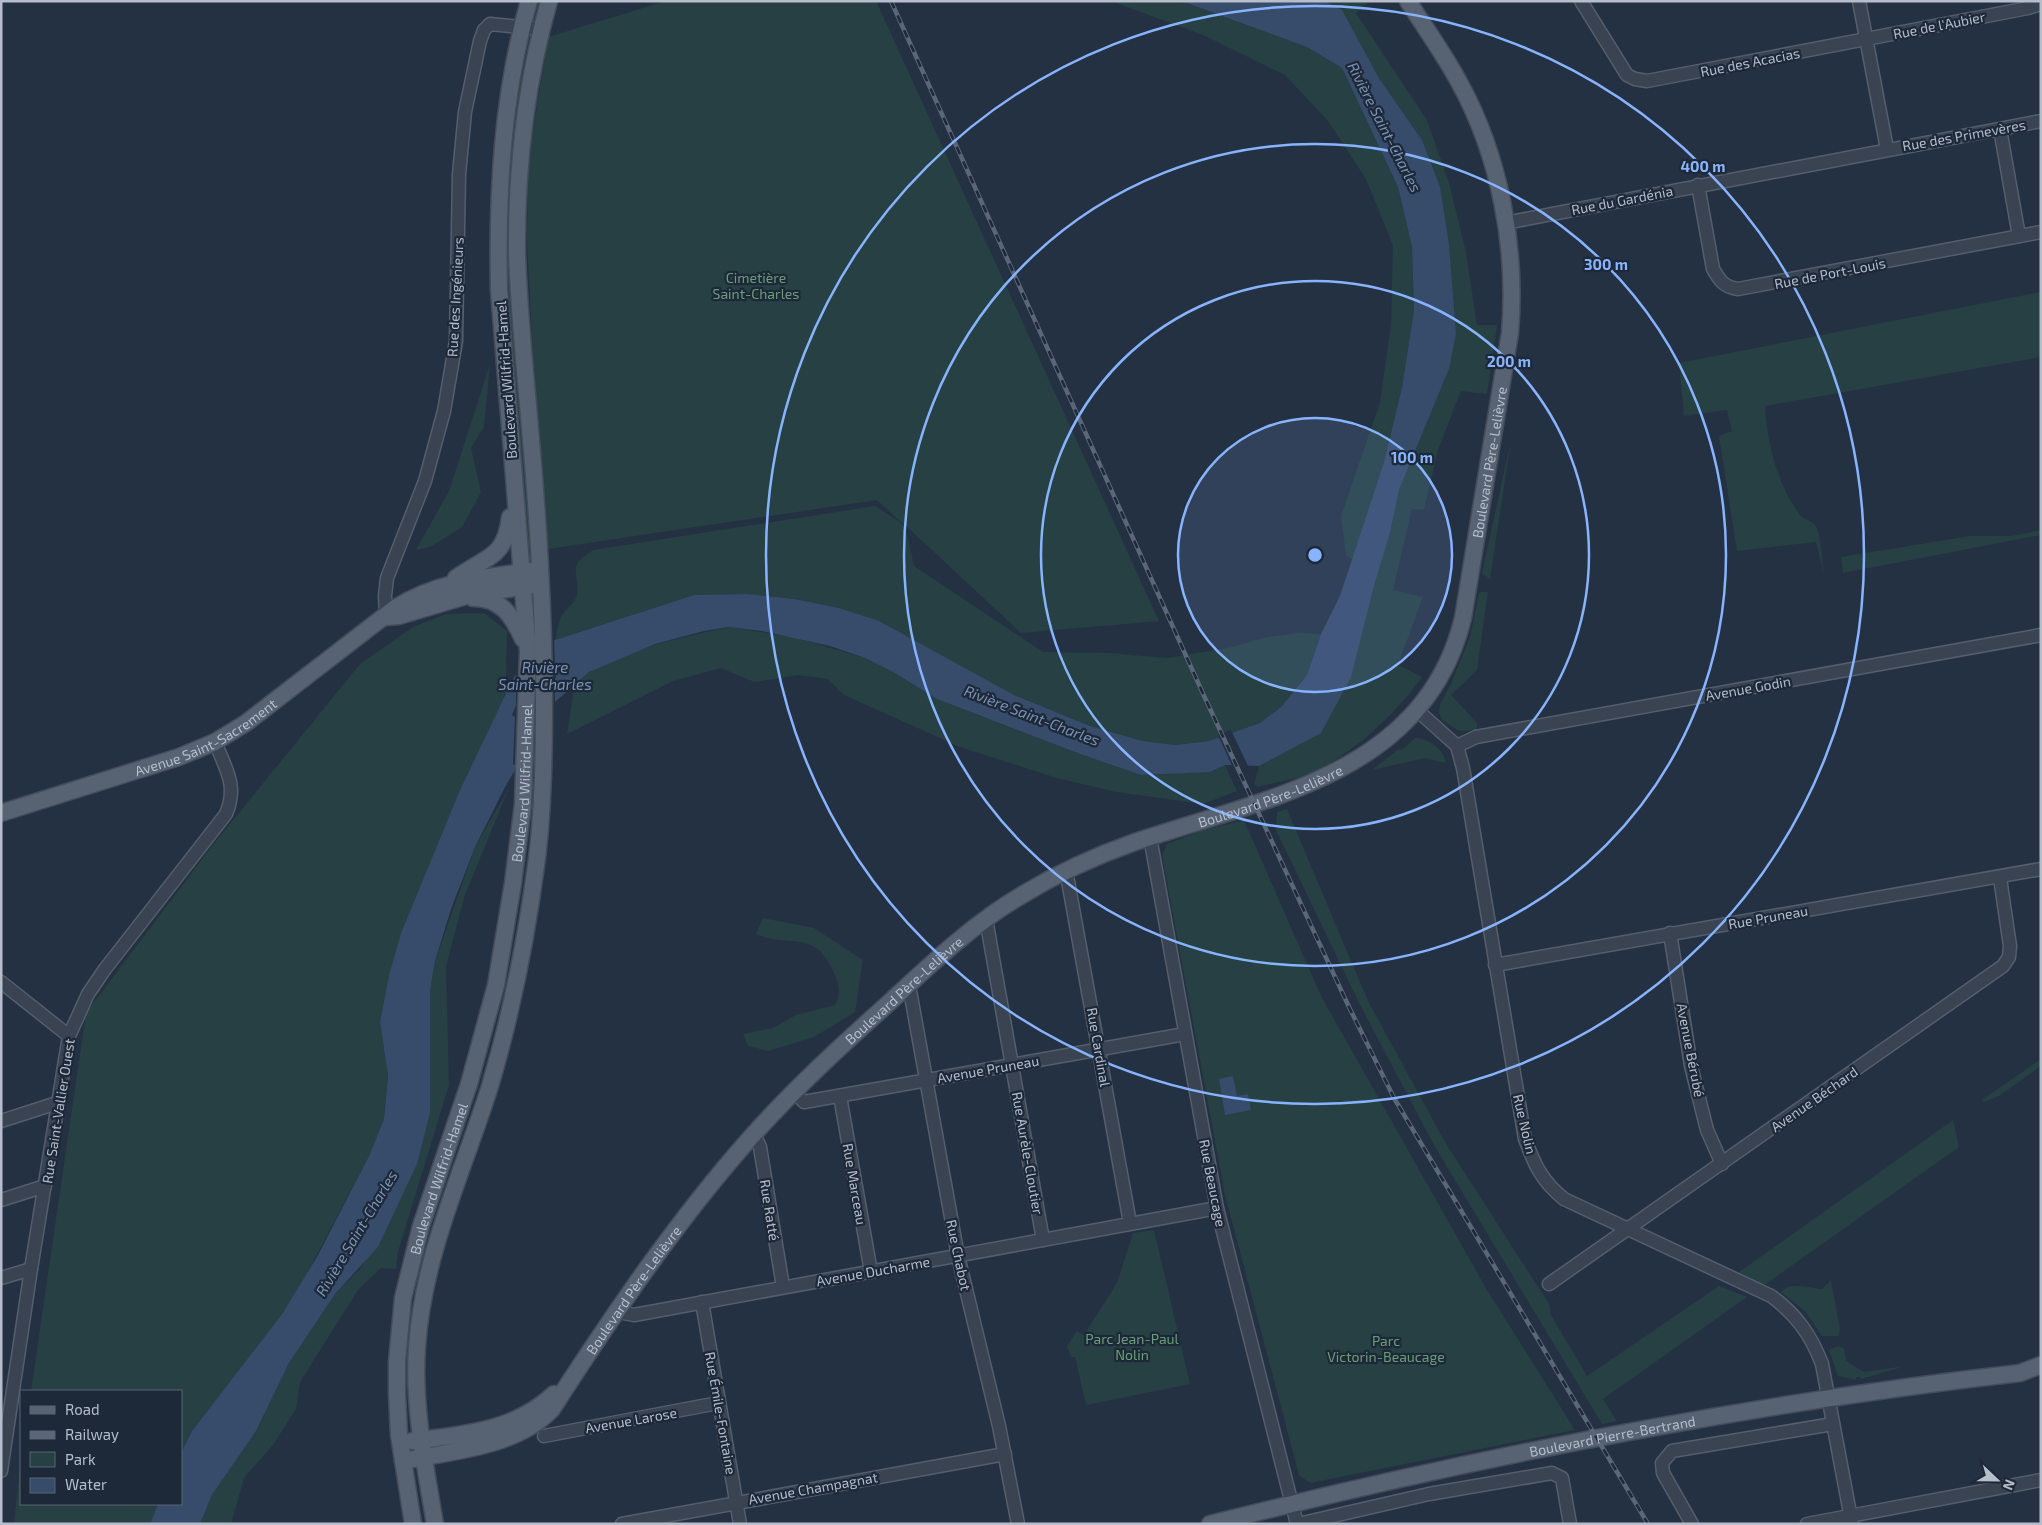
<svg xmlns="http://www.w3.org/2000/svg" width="2042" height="1525" viewBox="0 0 2042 1525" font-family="'Exo 2',sans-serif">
	<rect width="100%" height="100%" fill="#243143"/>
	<g fill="#264044">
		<path d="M666,1H876L1159,621L1021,633L905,525L914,566L1043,652L1109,653L1168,658L1232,647L1267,637L1299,633L1321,634L1307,675L1281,707L1261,723L1209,741L1175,745L1143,741L1090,726L1014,695L839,608L795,599L747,594L694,595L555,640C557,633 558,624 561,617C565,608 575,605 577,594C580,571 565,568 593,550L875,506L904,525L877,500L548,549L538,454L527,240L528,162L548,37Z"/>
		<polygon points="1111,1 1181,1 1307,47 1342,68 1398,187 1412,247 1414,310 1402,387 1384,462 1352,560 1346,555 1341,516 1380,402 1391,324 1393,246 1366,179 1328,121 1285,75 1203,35"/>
		<path d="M1326,1H1370L1356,13L1427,120L1449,183L1466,252L1477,325H1497L1487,394L1461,391L1438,450L1424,510L1412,509L1393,590L1423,597L1398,665L1422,677C1394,716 1346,762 1299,777C1286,781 1272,783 1258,787L1254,785L1259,766L1321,732L1374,586L1390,533L1399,490L1449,369L1422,140L1379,78L1342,11Z"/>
		<path d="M527,45L519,96L516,158L511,182C503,153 519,76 527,45Z"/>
		<polygon points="508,213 512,214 532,545 528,546 506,293 506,221"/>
		<path d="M2041,292V357L1765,406C1767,443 1777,484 1800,515C1805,521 1814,520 1817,529C1822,543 1822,560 1824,575L1816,542L1737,551L1719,436L1732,431L1727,410L1684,416L1679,363Z"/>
		<polygon points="490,364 484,427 471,448 481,492 462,527 430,547 416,550 449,491"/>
		<polygon points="1511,440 1490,579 1482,573"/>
		<polygon points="2041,530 2041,535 1843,573 1841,557 1970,536 2011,536"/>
		<polygon points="1482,592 1488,592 1477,670 1451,695 1477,723 1477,730 1459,731 1442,720 1439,713 1440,704 1450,686 1470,637 1479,593"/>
		<polygon points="484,613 507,631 506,675 504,681 511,683 459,792 401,933 389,975 380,1022 388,1076 384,1119 369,1156 301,1285 282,1314 192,1431 181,1453 181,1391 31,1391 86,1013 212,846 360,664 413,627 446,614"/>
		<path d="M728,627L793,637L865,658L893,672L937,699L1080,754L1141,775L1213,771L1225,765L1237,791L1203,804L1116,792L1057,778L960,747L844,695L828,679L798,675L754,682L721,668L673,681L567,734L575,682C618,649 677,639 728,627Z"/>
		<path d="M1415,738C1429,738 1444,750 1446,763L1425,758L1372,770L1399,749L1402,750Z"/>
		<polygon points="508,790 465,895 446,966 449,1085 398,1252 396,1269 381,1268 358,1290 300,1382 296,1409 273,1445 244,1478 231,1524 200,1524 212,1495 256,1431 289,1363 335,1294 360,1269 387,1228 430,1113 430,991 435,961 475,847"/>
		<polygon points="1287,809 1368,1001 1445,1142 1549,1304 1551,1315 1587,1376 1719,1286 1747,1297 1603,1399 1617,1421 1602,1424 1435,1147 1359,1003 1276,830 1277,812"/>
		<polygon points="1244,820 1321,996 1487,1290 1575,1430 1310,1483 1299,1475 1225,1195 1162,855 1167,844 1204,830"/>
		<path d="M763,918L814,928L863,960L855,1012L814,1037L768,1051L748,1046L743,1034L773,1028L796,1015L835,1005C841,995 839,985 835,975C816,928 794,949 756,934Z"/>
		<polygon points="2041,1059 2041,1066 1999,1096 1984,1102 1982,1100"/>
		<polygon points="1953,1120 1959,1147 1763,1286 1735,1275"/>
		<polygon points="1154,1230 1190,1384 1086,1405 1075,1357 1071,1357 1067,1346 1077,1331 1084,1335 1117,1283 1133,1233"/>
		<path d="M1831,1280L1840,1329L1839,1336H1822L1805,1311L1781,1292C1789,1281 1811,1288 1822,1289Z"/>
		<polygon points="1837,1346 1844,1348 1846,1361 1864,1372 1899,1367 1899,1368 1861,1379 1860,1377 1856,1377 1856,1380 1838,1376 1829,1350"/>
		<polygon points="21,1457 21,1504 158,1504 150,1524 14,1524"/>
	</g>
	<g fill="#374b6b">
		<polygon points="1181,1 1326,1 1342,10 1379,78 1422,140 1440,187 1449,245 1456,334 1449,369 1399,490 1390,533 1374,586 1351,677 1321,733 1259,766 1225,765 1210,772 1141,775 1080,754 937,699 893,672 865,658 830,646 762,631 728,627 704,631 655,644 589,672 555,702 505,787 475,847 451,909 435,961 430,991 430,1113 417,1164 378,1247 335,1294 289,1363 256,1431 212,1495 200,1524 150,1524 158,1504 181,1504 181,1453 192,1431 282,1314 317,1257 369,1156 384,1119 388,1076 380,1022 389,975 401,933 459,792 511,683 526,656 555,640 694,595 747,594 795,599 839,608 879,621 1014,695 1090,726 1143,741 1175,745 1209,741 1260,723 1281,707 1307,675 1321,634 1340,596 1384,462 1402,387 1414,310 1412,247 1398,187 1342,68 1307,47"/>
		<polygon points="1233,1076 1237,1096 1248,1094 1251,1110 1225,1115 1219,1079"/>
	</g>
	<g fill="#243143">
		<polygon points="554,639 555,667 558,670 555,680 555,707 523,760 513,765 515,717 512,715 516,705 516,669 523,657"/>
		<polygon points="1231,730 1249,768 1233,768 1218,735"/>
	</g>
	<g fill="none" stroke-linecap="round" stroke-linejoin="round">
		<defs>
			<g id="minor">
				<polyline points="1581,1 1627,75 1635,79 1647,81 2028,8 2041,4"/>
				<polyline points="1859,1 1887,149"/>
				<polyline points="2000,129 2019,236"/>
				<path d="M1698,185L1713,269C1720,281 1724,287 1738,289L2041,232"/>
				<polyline points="1505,223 2041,121"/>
				<polyline points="386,617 385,596 387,578 425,481 444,411 456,341 459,174 465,112 480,41 484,30 490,24 541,29"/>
				<path d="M1418,711L1457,746L1463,768L1525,1139C1535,1166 1542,1181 1564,1199L1771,1296C1796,1314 1811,1335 1822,1364L1852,1524"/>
				<polyline points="1457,746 1476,737 2041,635"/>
				<polyline points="1150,837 1217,1208 1297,1524"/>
				<polyline points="1066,870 1130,1223"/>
				<polyline points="986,919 1043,1240"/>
				<polyline points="1670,933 1691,1066 1707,1130 1722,1164"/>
				<polyline points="1495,965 2041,869"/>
				<polyline points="1,982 69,1036"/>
				<polyline points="909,985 958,1256 999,1426 1018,1524"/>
				<polyline points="794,1092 804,1102 1185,1034"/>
				<polyline points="840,1096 871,1272"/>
				<polyline points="1,1121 57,1103"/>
				<polyline points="754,1134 760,1147 783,1287"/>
				<polyline points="1,1200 45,1186"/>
				<polyline points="1,1278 31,1269"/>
				<polyline points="1549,1284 2003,966 2009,957 2010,946 2000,878"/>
				<polyline points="702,1302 740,1524"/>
				<polyline points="618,1312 634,1315 1217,1208"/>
				<polyline points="544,1436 718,1403"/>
				<path d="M1,1471L31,1269L69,1036L88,994L105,969L226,814C238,785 226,770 215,742"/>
				<polyline points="622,1524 1005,1454"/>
				<polyline points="1298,1524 1429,1494 1552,1473 1562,1478 1570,1524"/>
				<polyline points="1692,1524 1663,1473 1662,1463 1672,1451 1833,1424"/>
				<polyline points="1807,1524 2041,1480"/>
			</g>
			<g id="major">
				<path d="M456,578C486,556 505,559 510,517"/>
				<path d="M473,598C501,598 512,615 523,639"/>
				<polyline points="386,617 399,616 466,596 532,585"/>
				<path id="s1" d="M1,813L179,757L215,742L246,723L395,608C439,581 481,578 531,571"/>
				<path d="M412,1441C463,1435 515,1431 554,1394"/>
				<path id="s2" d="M403,1461C452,1451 517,1447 552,1409C612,1316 678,1219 752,1136C795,1088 843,1044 891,1001C932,963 973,924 1022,895C1058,873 1095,856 1135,842C1264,798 1425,775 1463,618L1510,333C1517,248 1500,156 1459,82C1444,54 1425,28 1408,1"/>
				<path id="s3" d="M413,1524L399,1435L397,1394V1361L403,1298L421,1226L469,1084L496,985L513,883L523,804L528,651L499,290C497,193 502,95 529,1"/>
				<path d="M435,1524C425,1465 413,1406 417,1347C423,1255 463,1172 490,1086C512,1012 527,935 537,858C543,810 544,760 544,711C544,620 539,530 531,440C526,378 519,316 517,254C516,169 526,83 549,1"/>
				<path id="s4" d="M1210,1524C1476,1457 1747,1404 2020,1373L2041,1365"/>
			</g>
		</defs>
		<use href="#minor" stroke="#545e6c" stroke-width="15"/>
		<use href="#major" stroke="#424c5b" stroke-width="19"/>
		<use href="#minor" stroke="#394352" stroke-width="12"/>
		<use href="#major" stroke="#576272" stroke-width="16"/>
		<defs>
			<polyline id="rail" points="891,1 1205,698 1349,1007 1394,1098 1648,1524"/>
		</defs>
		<use href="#rail" stroke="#5a6779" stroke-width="4.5"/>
		<use href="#rail" stroke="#1d2838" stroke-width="2.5" stroke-dasharray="8" stroke-linecap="butt"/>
	</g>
	<circle cx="1315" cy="555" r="137" fill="#88b4ff" fill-opacity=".12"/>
	<g fill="none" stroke="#88b4ff" stroke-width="2.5">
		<circle cx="1315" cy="555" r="137"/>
		<circle cx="1315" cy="555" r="274"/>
		<circle cx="1315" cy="555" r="411"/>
		<circle cx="1315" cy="555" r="549"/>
	</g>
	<g text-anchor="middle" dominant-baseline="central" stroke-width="4.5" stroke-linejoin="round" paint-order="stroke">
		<g font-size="14" fill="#b6becc" stroke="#1d2838">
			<text transform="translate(1939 25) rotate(-11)">Rue de l'Aubier</text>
			<text transform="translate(1750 62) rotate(-11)">Rue des Acacias</text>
			<text transform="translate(1964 135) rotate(-10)">Rue des Primevères</text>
			<text transform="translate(1622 200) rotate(-11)">Rue du Gardénia</text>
			<text transform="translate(1830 273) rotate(-11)">Rue de Port-Louis</text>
			<text transform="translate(455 297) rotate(-87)">Rue des Ingénieurs</text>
			<text transform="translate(506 380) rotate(-94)">Boulevard Wilfrid-Hamel</text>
			<text stroke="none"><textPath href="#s2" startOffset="1564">Boulevard Père-Lelièvre</textPath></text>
			<text transform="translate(1748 688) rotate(-10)">Avenue Godin</text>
			<text stroke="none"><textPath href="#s1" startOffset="219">Avenue Saint-Sacrement</textPath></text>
			<text stroke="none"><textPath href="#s3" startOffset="758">Boulevard Wilfrid-Hamel</textPath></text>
			<text stroke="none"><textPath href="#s2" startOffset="1130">Boulevard Père-Lelièvre</textPath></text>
			<text transform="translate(1768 917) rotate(-10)">Rue Pruneau</text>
			<text stroke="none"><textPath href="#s2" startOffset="710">Boulevard Père-Lelièvre</textPath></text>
			<text transform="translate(1099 1047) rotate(80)">Rue Cardinal</text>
			<text transform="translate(1691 1050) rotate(79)">Avenue Bérubé</text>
			<text transform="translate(988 1069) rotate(-10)">Avenue Pruneau</text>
			<text transform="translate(1814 1099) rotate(-35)">Avenue Béchard</text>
			<text transform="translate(58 1111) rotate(-81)">Rue Saint-Vallier Ouest</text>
			<text transform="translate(1525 1124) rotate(77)">Rue Nolin</text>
			<text transform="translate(1028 1153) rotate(80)">Rue Aurèle-Cloutier</text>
			<text stroke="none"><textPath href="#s3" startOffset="352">Boulevard Wilfrid-Hamel</textPath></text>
			<text transform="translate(1213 1183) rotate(79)">Rue Beaucage</text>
			<text transform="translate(855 1184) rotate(80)">Rue Marceau</text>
			<text transform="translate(770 1210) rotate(81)">Rue Ratté</text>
			<text transform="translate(959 1255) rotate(78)">Rue Chabot</text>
			<text transform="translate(873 1271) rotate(-10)">Avenue Ducharme</text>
			<text stroke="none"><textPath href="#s2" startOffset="305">Boulevard Père-Lelièvre</textPath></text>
			<text transform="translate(721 1413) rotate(80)">Rue Émile-Fontaine</text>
			<text transform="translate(631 1420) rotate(-10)">Avenue Larose</text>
			<text stroke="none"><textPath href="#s4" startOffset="412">Boulevard Pierre-Bertrand</textPath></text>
			<text transform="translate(813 1488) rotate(-10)">Avenue Champagnat</text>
		</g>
		<g font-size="14" fill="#6b9f78" stroke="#1d2838">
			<text x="756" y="277">Cimetière<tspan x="756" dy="16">Saint-Charles</tspan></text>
			<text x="1132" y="1338">Parc Jean-Paul<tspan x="1132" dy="16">Nolin</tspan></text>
			<text x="1386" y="1340">Parc<tspan x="1386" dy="16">Victorin-Beaucage</tspan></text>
		</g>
		<g font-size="15" font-style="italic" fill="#7b93b5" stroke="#1d2838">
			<text transform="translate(1385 127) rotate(63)">Rivière Saint-Charles</text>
			<text x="545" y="667">Rivière<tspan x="545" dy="17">Saint-Charles</tspan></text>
			<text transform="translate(1032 715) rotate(21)">Rivière Saint-Charles</text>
			<text transform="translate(356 1233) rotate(-59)">Rivière Saint-Charles</text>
		</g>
	</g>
	<circle cx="1315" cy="555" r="8" fill="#88b4ff" stroke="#1d2838" stroke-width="2.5"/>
	<g font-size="15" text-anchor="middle" font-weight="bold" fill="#88b4ff" stroke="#1d2838" stroke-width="4.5" stroke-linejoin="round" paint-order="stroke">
		<text x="1703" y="172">400 m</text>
		<text x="1606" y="270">300 m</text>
		<text x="1509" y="367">200 m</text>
		<text x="1412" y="463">100 m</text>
	</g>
	<rect width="2042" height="1525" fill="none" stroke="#b6becc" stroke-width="5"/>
	<rect x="20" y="1390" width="162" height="115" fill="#1d2838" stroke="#5a6473"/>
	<rect x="30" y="1406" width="25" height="8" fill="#576272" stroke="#5a6473"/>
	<text x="65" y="1415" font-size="15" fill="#b6becc">Road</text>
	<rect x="30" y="1431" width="25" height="8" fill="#5a6779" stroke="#5a6473"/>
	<text x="65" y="1440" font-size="15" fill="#b6becc">Railway</text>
	<rect x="30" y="1452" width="25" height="15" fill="#264044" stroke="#5a6473"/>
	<text x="65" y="1465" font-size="15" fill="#b6becc">Park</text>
	<rect x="30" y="1478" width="25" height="15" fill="#374b6b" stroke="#5a6473"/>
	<text x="65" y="1490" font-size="15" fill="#b6becc">Water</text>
	<g transform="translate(1997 1480) rotate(112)" stroke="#1d2838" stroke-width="4" paint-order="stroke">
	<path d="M0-4L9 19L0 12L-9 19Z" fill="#b6becc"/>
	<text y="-8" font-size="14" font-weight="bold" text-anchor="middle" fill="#b6becc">N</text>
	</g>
</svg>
